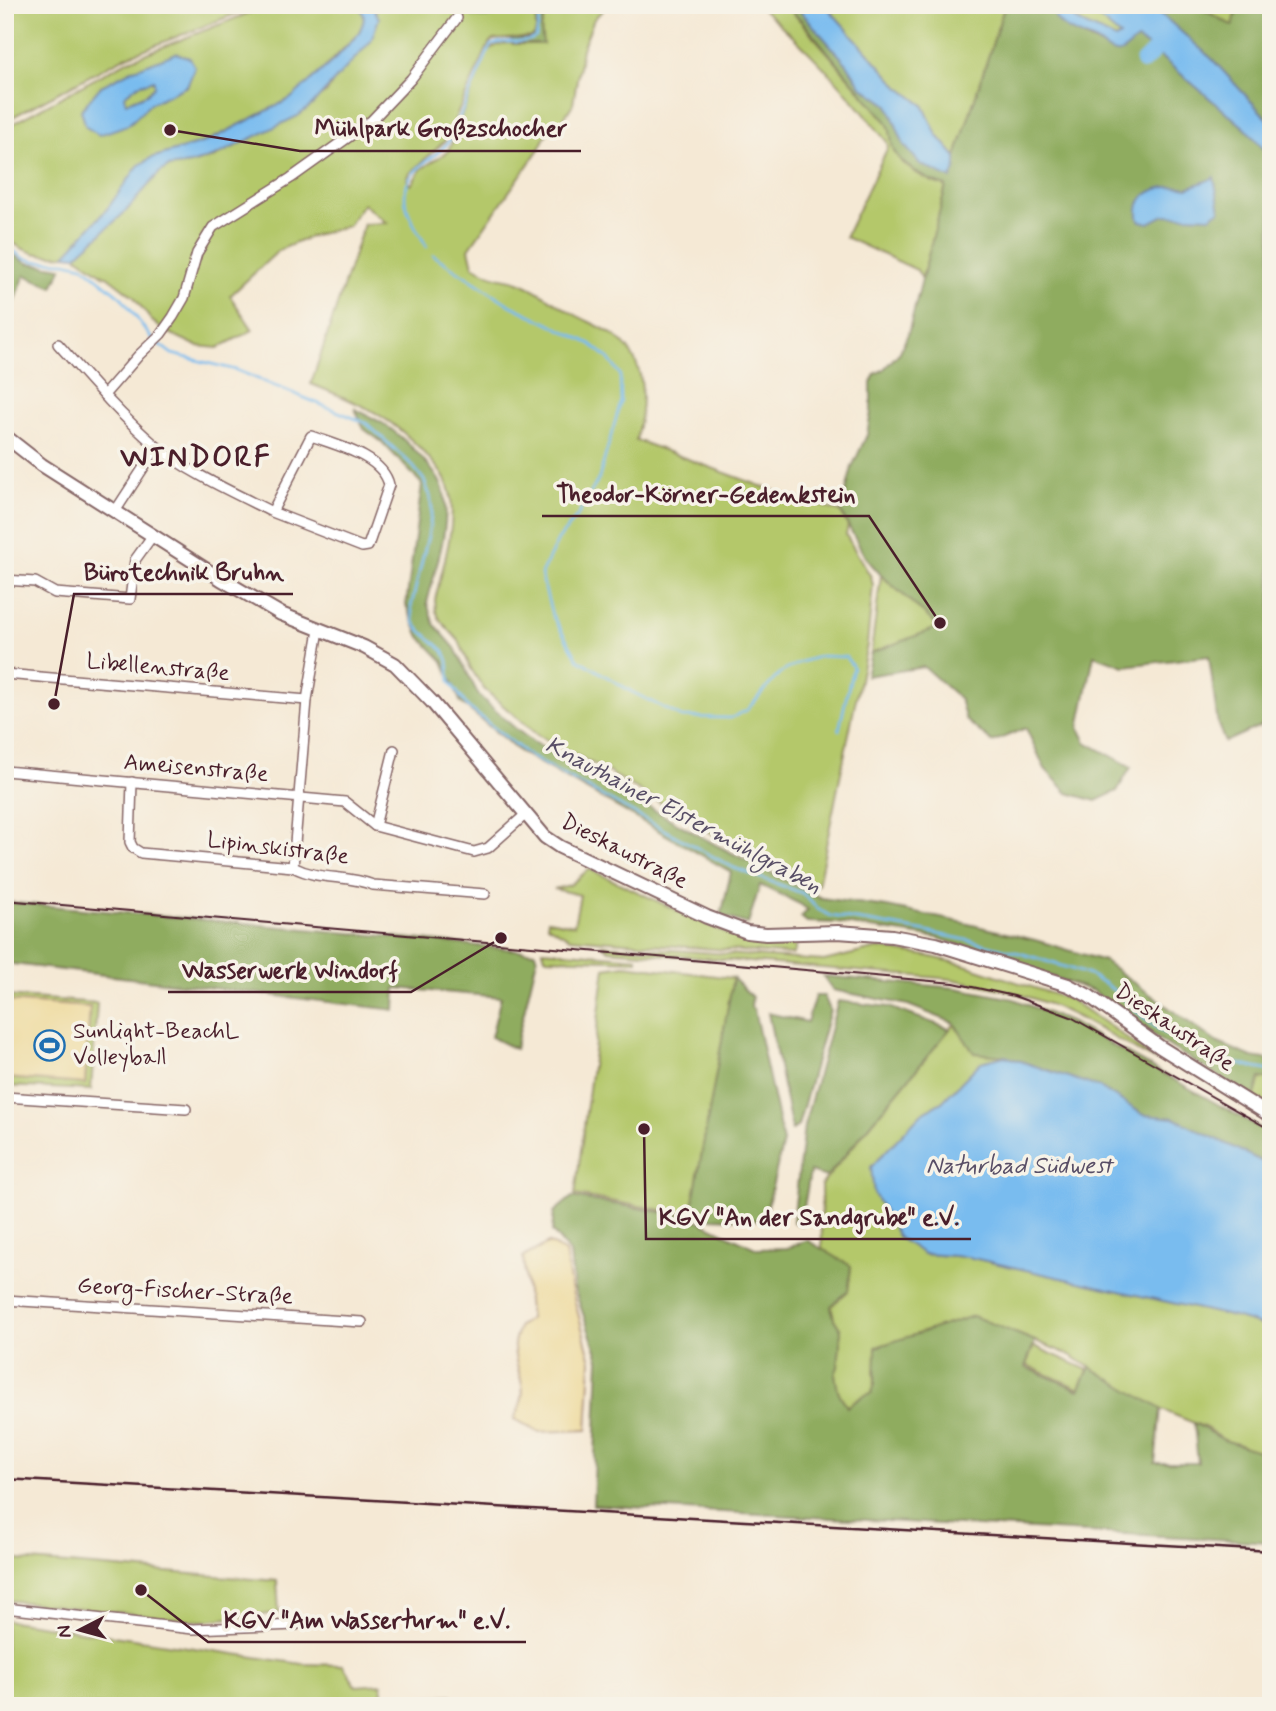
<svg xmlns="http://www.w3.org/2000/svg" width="1276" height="1711" viewBox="0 0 1276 1711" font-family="Mynerve,sans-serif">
	<rect width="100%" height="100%" fill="#f7f3e8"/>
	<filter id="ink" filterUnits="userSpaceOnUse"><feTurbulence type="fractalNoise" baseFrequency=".0143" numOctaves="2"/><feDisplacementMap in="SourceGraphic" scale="14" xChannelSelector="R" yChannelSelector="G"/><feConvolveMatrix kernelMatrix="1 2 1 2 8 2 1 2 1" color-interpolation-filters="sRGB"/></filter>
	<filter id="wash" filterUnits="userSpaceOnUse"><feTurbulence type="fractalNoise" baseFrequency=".00686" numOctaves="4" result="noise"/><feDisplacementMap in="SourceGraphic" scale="28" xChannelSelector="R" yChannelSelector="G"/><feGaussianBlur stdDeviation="1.57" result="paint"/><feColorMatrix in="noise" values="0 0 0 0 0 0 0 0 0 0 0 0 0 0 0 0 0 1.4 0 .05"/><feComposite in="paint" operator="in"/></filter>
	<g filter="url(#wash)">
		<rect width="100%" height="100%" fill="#f5e9d5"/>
		<g fill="#b4c86b" stroke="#7f744b" stroke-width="2" fill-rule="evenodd">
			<polygon points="5,5 258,5 125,57 7,120"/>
			<path d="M269,5H356L361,9L365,16L363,25L358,34L306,87L290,99L208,141L151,158L139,166L107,209L65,255C40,256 24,254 5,236V129L10,125L127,61ZM195,67L187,86L151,103L128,125L101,86Z"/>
			<path d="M372,5H452C487,32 504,5 536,5C539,14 538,30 533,37L493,40L489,44L445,141L410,173L407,179L411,185L421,169L447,152L451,145L458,123L489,50C501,39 526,44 542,44L541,28L548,5H608L594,19L582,49L573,104L560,124L547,133L539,149L469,249L473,266C480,270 489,275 497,277C504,279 511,279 518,282C538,289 556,304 574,314C586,321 600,326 612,334C649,359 645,401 636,440L777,492L841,512L848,526L846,535L871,577L873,585L867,645L818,885L809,886L768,860L723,840L605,770L537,735L484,689L470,667L459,641L440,620L436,611L435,600C442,568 455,532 451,499C449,481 440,470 428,457C391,415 361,404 311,384L364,224L387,223L363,204L348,226L312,236L279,250L230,296L253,330L218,348L197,346L163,330L151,320L133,296L107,276H105L76,256L125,212L159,173L168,167L190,164L215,157L327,92L376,9Z"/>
			<path d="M758,5H784L790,9L886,121C892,130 890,138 893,148C897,164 931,184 946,186L922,279L917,270L845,237L888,147L887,142C846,89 809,49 758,5Z"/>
			<polygon points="825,5 1005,5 956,157 937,135 923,105 899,87"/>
			<path d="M1063,5H1083L1121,36L1115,39C1098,28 1070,24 1063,5Z"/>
			<polygon points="1195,5 1238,5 1234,27"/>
			<polygon points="154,80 154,86 147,94 126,103 124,96 138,85"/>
			<polygon points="881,575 940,627 871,653"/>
			<polygon points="589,869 723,932 744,939 795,943 795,951 792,955 570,938 547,925 548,920 574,925 580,895 554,889 570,885"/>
			<path d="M602,945L824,961L878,948L927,956L962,964L1071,1000L1118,1032L1156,1061C1128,1047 1103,1030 1075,1016C1037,996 993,987 951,979L609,950Z"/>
			<polygon points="543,950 637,958 637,961 547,958 545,957"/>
			<polygon points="625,965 733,978 691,1215 575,1195 605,968"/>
			<polygon points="5,996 97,1003 91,1090 5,1086"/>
			<polygon points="974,1017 1108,1058 981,1062 942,1102 922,1113 871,1167 924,1254 968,1257 1234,1317 1271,1328 1271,1452 1265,1453 1224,1440 1206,1428 1150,1405 1070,1355 973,1316 874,1370 875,1383 872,1393 863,1396 847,1407 838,1391 834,1374 838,1367 841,1330 834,1319 831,1306 848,1291 851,1267 822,1249 821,1185 952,1026"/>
			<polygon points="1260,1078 1271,1080 1271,1107 1254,1098"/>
			<polygon points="1034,1346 1088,1370 1080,1389 1026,1365"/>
			<polygon points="5,1559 277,1581 279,1613 201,1621 5,1600"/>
			<polygon points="5,1620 302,1664 343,1665 356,1686 382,1684 384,1701 451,1695 469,1706 5,1706"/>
		</g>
		<g fill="#8fac5f" stroke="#6c6645" stroke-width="2">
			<polygon points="536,5 548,5 541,28 543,44 513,44 511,39 529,39 536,34"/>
			<path d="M784,5H795L847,64L861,86L888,105L904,145L956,167V157L1005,5H1050C1059,34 1086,35 1107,49L1131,44L1137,39L1148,46L1246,129L1271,157V721L1225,742L1218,725L1209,656L1124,666L1094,655L1079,728L1086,742L1131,767L1117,791L1096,801L1068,793L1045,769L1026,728L992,742L966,720L960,699L924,667L866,676L871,653L939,627L881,575L865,557L841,512L852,467L867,435L871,412V383L875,374L883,370L900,352L908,334L946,186C931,183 898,164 893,148C890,138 892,130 886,121L801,20Z"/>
			<polygon points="1151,5 1195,5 1233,26 1238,5 1271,5 1271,123 1212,59"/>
			<polygon points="5,250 28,263 62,268 53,287 25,275 5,325"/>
			<path d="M355,409C365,414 375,419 384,424C402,436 439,471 444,492C451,527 435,569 427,603L434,624L455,648L479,696L516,729L533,742L718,846L821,898L887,907L960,922L1039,941L1104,961L1216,1042L1252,1057L1271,1060V1080L1260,1078L1254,1098L1164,1043L1093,991L938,938L837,923L807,922L801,917L808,910L800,904L760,885L748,924L721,916L731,872L520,752L461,703L443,661L420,637L406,605L422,484L382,442L364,429Z"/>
			<polygon points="5,902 394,937 535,952 537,958 515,1049 491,1037 501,997 396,988 395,1010 5,963"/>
			<polygon points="823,976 956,988 1014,999 1074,1024 1271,1134 1271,1166 1173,1118 1144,1115 1101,1088 1005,1056 974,1053 954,1023 908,1005 833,990"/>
			<polygon points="733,978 752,997 751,1007 754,1010 783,1142 764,1220 710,1218 691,1213"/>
			<polygon points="815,996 824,996 830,1010 798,1126 792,1130 768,1013 807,1022"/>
			<polygon points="838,1001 889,1007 950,1029 827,1177 810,1172 801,1225 793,1222 804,1126"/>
			<polygon points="572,1197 691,1217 757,1249 788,1248 807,1240 851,1266 848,1291 831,1306 834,1319 841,1330 838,1367 835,1374 838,1391 847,1407 863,1396 872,1393 875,1383 876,1347 973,1316 1035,1341 1025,1367 1079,1390 1090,1367 1161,1409 1155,1463 1198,1463 1194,1423 1224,1440 1265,1453 1271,1452 1271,1542 593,1505 599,1359 574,1288 570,1253 552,1231 554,1212"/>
		</g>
		<g fill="#eeda9e" stroke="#9c7c64" stroke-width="2">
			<polygon points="5,1001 90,1007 85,1084 5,1078"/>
			<path d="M549,1243L565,1252L571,1287L591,1361L587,1430L538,1432L514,1419C532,1387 517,1380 514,1348C513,1341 517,1333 519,1326L530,1319L523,1257Z"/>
		</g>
		<g fill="#79bcef" stroke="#626e8d" stroke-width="2" fill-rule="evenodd">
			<path d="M356,5H372L379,18L371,41L312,105L298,116L215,156L190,164L168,167L159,173L125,212L76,256L65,255L107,209L138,166L151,158L208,141L290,99L336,58L358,34C364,23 368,13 356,5Z"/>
			<path d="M452,5H526C501,16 476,24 452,5Z"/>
			<polygon points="795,5 825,5 899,87 923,105 937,135 956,157 956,167 951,179 920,164 904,145 888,105 861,86 847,64"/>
			<path d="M1050,5H1063C1070,24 1098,28 1115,39L1120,36L1083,5H1151L1212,59L1271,123V157L1246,129L1148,46L1137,40C1132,43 1125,52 1119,53C1111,55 1103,45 1095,41C1074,31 1058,32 1050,5Z"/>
			<path d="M176,53L190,58L195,67L187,86L151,103L128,125L99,135L86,127L81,110L101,86L132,70ZM154,80V86L147,94L126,103L124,96L138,85Z"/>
			<path d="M1214,177L1220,210L1210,217L1164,215L1149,223L1139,221C1131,190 1165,183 1188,188C1198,183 1205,183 1214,177Z"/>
			<polygon points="1005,1056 1101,1088 1144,1115 1174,1118 1271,1166 1271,1328 1234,1317 968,1257 924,1254 899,1238 874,1194 871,1167 922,1113 942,1102 981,1062"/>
		</g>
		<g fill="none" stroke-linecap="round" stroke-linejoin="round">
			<g stroke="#79bcef" stroke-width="2.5">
				<path d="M5,245L24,258L35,261L66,262L83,266L122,298L152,339L172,354L236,370L366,423L412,465L424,480L430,496L432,509L428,536L411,607L414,622L418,628L444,651L448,661L450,682L468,707L531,757L734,868L802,893L819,910L831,916C902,927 971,938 1040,959C1056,965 1075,969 1091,976C1117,988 1131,1008 1153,1025C1188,1052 1228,1063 1271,1071"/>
				<path d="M427,247C410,217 389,191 424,163C433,156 442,151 449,141L491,45C505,38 523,46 536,37L540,16L539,5"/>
				<polyline points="433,255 510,305 591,344 608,358 620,374 621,401 599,478 578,515 558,540 541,574 552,615 578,659 632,692 682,717 731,718 747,710 780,673 801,662 821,656 846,657 853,667 839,730"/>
			</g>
			<polyline stroke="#79bcef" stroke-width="16" points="1143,62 1165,40"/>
		</g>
	</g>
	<g filter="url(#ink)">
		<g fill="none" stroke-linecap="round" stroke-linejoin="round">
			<defs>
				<g id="minor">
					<polyline points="5,122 7,122"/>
					<path d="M58,344C89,379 120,415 155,445C185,471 236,494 272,512L311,436C335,445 383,456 389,485L368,546L362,547L272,512"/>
					<polyline points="104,395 139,355 161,334 173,317 184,298 197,253 213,227 291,178 371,121 411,79 457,18"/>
					<polyline points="116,510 157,447"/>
					<polyline points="5,580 35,582 55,593 130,599 135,560 153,535"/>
					<polyline points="5,674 307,700"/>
					<polyline points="5,771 345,802 375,826 474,852 488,848 526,814"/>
					<path d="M132,782L130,842L133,848L141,853L293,867C320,881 346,874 373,885L485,894"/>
					<polyline points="375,826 394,750"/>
					<polyline points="293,867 307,700 319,630"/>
					<polyline points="5,1097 186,1109"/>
					<polyline points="5,1300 362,1322"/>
					<polyline points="5,1608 193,1629 296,1625"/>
				</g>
				<polyline id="secondary" points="5,436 42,465 221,579 281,614 364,647 395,664 432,702 545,837 560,847 707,917 747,932 766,934 838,932 892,936 936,944 1068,985 1089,996 1160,1047 1271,1116"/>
			</defs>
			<use href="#minor" stroke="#866666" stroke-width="12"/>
			<use href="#secondary" stroke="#866666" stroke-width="16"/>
			<use href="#minor" stroke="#fff" stroke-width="9"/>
			<use href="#secondary" stroke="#fff" stroke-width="12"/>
			<polyline stroke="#4a1f2b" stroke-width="2" points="5,900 954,983 1014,996 1071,1017 1271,1130"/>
			<polyline stroke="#4a1f2b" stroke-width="2.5" points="5,1479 1271,1551"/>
		</g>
	</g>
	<defs>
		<symbol id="stadium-ring" viewBox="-11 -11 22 22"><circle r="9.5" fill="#f7f3e8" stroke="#1f6fb2" stroke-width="1.5"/><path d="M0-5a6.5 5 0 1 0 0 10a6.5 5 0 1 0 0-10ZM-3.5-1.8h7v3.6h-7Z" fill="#1f6fb2"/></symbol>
	</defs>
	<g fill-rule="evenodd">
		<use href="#stadium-ring" x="32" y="1028" width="35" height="35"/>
	</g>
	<g text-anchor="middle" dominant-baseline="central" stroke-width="7" stroke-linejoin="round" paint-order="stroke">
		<g font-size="23" fill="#4a1f2b" stroke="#f7f3e8">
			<text transform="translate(158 668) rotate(5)">Libellenstraße</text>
			<text transform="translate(196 769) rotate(5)">Ameisenstraße</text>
			<text transform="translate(278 849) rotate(7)">Lipinskistraße</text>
			<text transform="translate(624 852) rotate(27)">Dieskaustraße</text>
			<text transform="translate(1174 1028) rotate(34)">Dieskaustraße</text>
			<text transform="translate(185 1292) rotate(3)">Georg-Fischer-Straße</text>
		</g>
		<g font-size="23" fill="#4a1f2b" stroke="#f7f3e8" text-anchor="start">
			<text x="73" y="1032">Sunlight-BeachL<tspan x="73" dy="26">Volleyball</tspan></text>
		</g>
		<g font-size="24" font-style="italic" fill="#584e66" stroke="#f7f3e8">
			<text transform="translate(683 816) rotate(28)">Knauthainer Elstermühlgraben</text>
			<text x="1019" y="1166">Naturbad Südwest</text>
		</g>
		<g font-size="30" font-weight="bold" letter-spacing="2" fill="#4a1f2b" stroke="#f7f3e8">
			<text x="196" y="457">WINDORF</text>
		</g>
	</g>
	<path fill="none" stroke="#4a1f2b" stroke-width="2.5" d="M170 130L300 151H581M940 623L869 516H542M54 704L74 594H293M501 938L411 992H168M644 1129L646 1239H971M141 1590L208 1642H526"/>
	<g fill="#4a1f2b" stroke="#f7f3e8" stroke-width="2.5">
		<circle cx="170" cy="130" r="7"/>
		<circle cx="940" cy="623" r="7"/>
		<circle cx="54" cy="704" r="7"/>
		<circle cx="501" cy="938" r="7"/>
		<circle cx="644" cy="1129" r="7"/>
		<circle cx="141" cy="1590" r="7"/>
	</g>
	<g font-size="24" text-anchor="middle" font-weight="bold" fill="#4a1f2b" stroke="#f7f3e8" stroke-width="7" stroke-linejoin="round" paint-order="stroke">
		<text x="441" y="136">Mühlpark Großzschocher</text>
		<text x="706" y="502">Theodor-Körner-Gedenkstein</text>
		<text x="184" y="580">Bürotechnik Bruhn</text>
		<text x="290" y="978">Wasserwerk Windorf</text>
		<text x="809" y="1225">KGV "An der Sandgrube" e.V.</text>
		<text x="367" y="1628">KGV "Am Wasserturm" e.V.</text>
	</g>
	<rect width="1276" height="1711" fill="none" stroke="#f7f3e8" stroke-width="28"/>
	<g transform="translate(80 1630) rotate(264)" stroke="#f7f3e8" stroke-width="5" paint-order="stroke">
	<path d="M0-5L12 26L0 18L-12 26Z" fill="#4a1f2b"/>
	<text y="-10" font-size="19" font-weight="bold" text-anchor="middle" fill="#4a1f2b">N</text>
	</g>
</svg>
